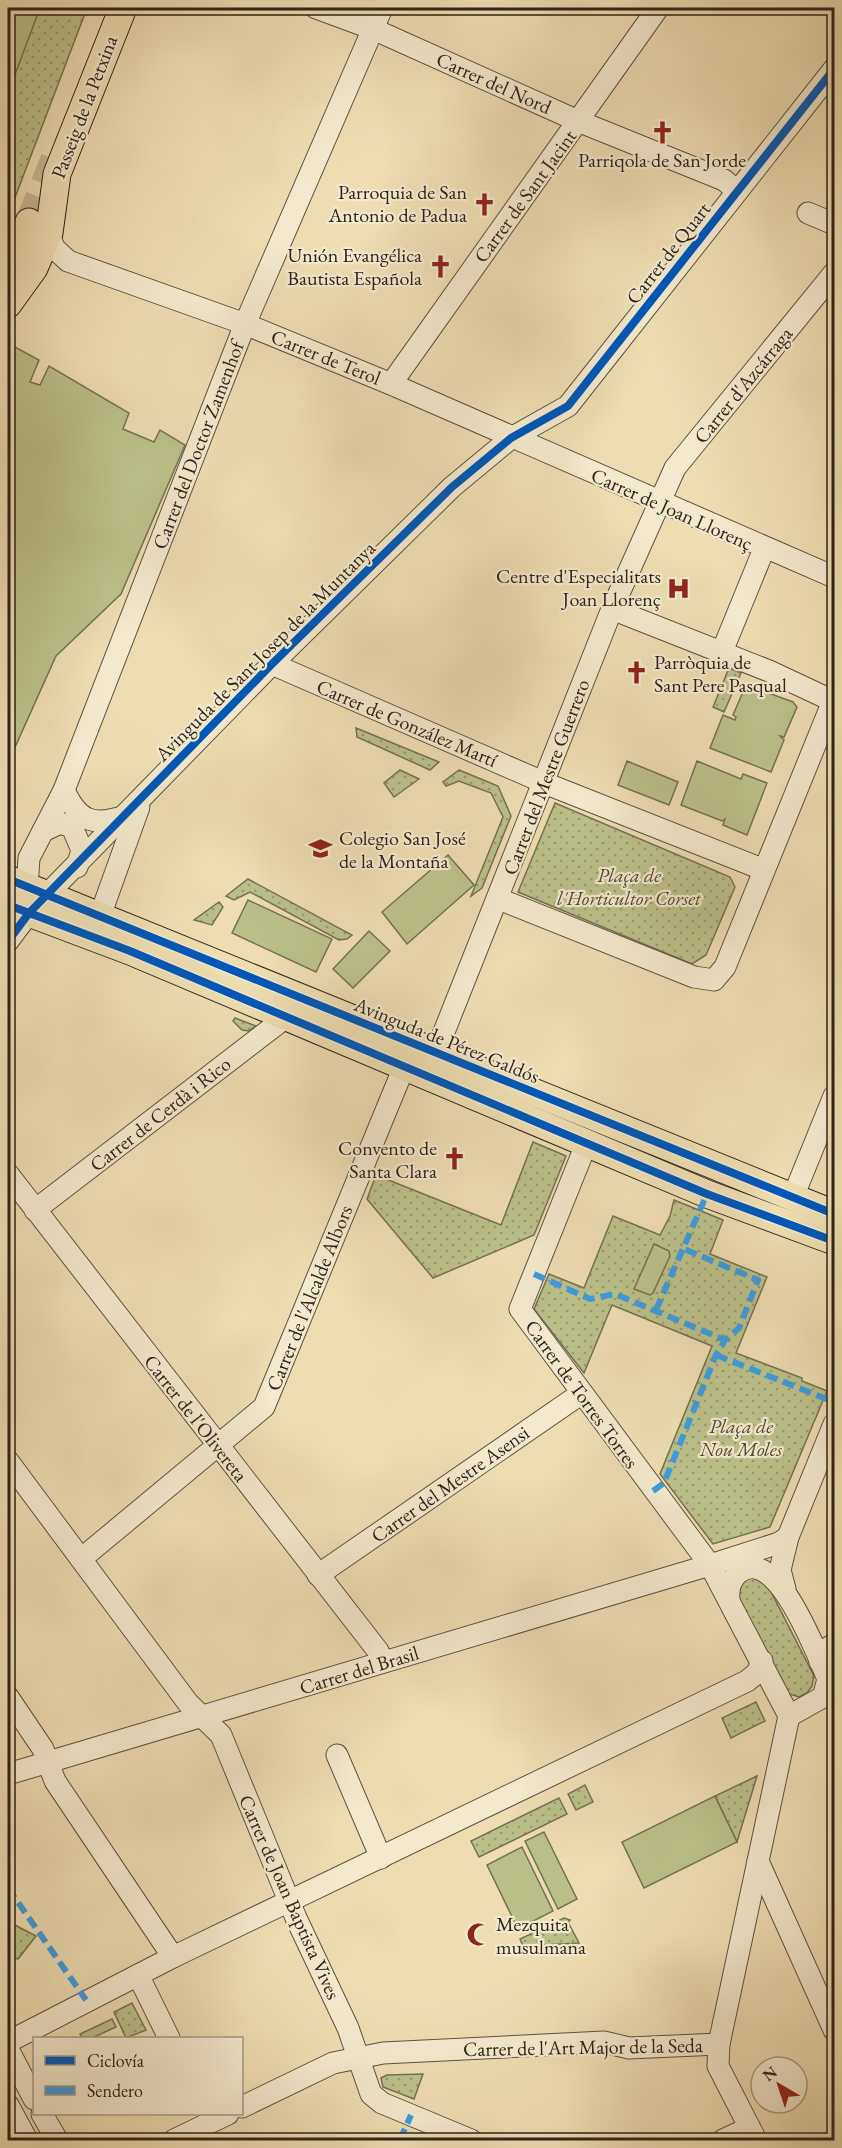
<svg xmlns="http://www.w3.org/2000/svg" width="842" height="2148" viewBox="0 0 842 2148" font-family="'EB Garamond',serif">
	<defs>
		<pattern id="green-dots" width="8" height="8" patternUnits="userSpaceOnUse" patternTransform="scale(1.5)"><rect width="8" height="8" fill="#bbc089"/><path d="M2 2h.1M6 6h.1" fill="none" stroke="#989c6f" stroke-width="1.8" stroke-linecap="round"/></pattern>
	</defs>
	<rect width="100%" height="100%" fill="#edddb1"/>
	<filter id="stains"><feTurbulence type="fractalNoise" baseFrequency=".00333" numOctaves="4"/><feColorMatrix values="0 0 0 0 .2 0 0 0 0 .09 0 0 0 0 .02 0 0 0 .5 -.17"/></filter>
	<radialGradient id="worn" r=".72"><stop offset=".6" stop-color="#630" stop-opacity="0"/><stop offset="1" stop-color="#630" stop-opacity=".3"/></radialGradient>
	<g fill="url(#green-dots)" stroke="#747251" stroke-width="1.5">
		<polygon points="8,8 87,8 8,216"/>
		<polygon points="729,668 741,673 724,712 713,707"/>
		<polygon points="356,728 439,762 430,770 357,737"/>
		<polygon points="400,770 419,779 394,797 384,783"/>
		<polygon points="459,770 498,786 511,816 482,888 471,896 503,817 491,793 459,781 446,786 443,782"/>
		<polygon points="555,803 730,877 735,887 706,955 692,964 518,892"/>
		<polygon points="248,879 352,935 347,939 339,940 250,892 234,900 226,896"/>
		<polygon points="219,902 223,907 212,925 194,920"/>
		<polygon points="235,1018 256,1026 249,1031 242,1030 233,1021"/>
		<polygon points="533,1142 566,1156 534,1235 433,1278 367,1199 376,1175 501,1225"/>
		<polygon points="674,1200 723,1220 710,1254 767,1277 736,1353 802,1378 802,1381 827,1391 770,1527 713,1544 660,1474 712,1346 612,1305 584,1373 534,1309 549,1274 584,1288 613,1216 660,1235 670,1216"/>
		<polygon points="743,1575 765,1580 814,1676 812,1686 807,1693 799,1697 786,1693 737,1598"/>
		<polygon points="756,1702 765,1721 731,1738 722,1718"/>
		<polygon points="757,1776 737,1842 715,1796"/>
		<polygon points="585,1785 593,1802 576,1810 568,1794"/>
		<polygon points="559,1798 567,1814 479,1857 471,1841"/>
		<polygon points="564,1918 570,1920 568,1922 579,1943 523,1946 520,1939"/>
		<polygon points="13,1924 36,1936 18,1959 8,1955 8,1928 12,1928"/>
		<polygon points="132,2003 146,2030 126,2038 114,2012"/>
		<polygon points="423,2074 414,2099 383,2087 381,2078 387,2075"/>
	</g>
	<g fill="#bbc089" stroke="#747251" stroke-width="1.5">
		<polygon points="8,8 40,8 8,93"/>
		<polygon points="13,346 39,360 30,382 40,385 49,366 129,413 123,429 154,442 160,430 185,445 121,594 56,656 16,745 8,756 8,361"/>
		<polygon points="746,685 793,702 797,707 784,737 780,736 784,740 771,772 710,748 723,715 735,720 736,717 733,715"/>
		<polygon points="627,761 678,782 669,805 618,785"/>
		<polygon points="697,761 741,779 743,774 767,783 747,835 723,825 725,819 722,821 681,805"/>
		<polygon points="448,855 474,885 407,944 382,912"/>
		<polygon points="248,900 332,939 316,972 232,933"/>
		<polygon points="369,931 390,951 353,988 333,969"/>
		<polygon points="654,1244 669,1251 670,1256 653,1293 650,1295 634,1289"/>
		<polygon points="715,1796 737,1842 644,1888 622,1842"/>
		<polygon points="544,1832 577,1899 558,1909 525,1841"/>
		<polygon points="522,1847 553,1911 518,1929 487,1865"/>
		<polygon points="112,2019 116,2027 92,2038 83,2038 80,2034"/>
	</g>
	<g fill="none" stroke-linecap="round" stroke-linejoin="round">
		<g stroke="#c7b893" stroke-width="27" stroke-dasharray="27 14" stroke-linecap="butt">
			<polyline points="29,222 54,159"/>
			<polyline points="8,278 16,256"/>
		</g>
		<defs>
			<g id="minor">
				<polyline points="316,8 373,29 578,121 724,180 737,191"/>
				<polyline points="808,213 834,224"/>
				<polyline points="49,233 54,248 68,261 245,324 391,384 834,577"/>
				<polyline points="391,384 658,8"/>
				<polyline points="721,654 764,549"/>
				<polyline points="272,664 552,786 762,869"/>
				<path d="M64,790C78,821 93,827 125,816"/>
				<polyline points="43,831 60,823 72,827 82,850 77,867"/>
				<polyline points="27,887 29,858 64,790 245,324 382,8"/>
				<polyline points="499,899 694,977 714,980 725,967 833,701 769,671 612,609"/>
				<polyline points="95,930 139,807"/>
				<polyline points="8,941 29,913 272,664 452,487 511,438 568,406 834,69"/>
				<polyline points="436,1052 612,609 675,468 834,273"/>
				<polyline points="587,1142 520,1309 710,1565 789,1716 719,2044 718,2066 756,2140"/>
				<polyline points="8,1174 378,1651 383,1662"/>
				<polyline points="793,1197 834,1096"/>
				<polyline points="35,1210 285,1018"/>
				<polyline points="8,1461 188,1703 221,1735 296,1918 348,2028 371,2094 382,2103 471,2140"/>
				<polyline points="81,1559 264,1407 404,1067"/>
				<polyline points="318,1575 582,1393"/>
				<polyline points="785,1589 780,1570 788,1537 834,1424"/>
				<path d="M729,1600C728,1591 730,1581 737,1574C777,1537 822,1668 834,1693"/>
				<polyline points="820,1662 823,1651 834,1644"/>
				<polyline points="8,1697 43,1749 55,1781 173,1957"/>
				<polyline points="789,1716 823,1697 828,1679"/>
				<polyline points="337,1755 381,1858"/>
				<polyline points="8,1774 710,1565 779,1543 788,1537"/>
				<polyline points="758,1861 834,2030"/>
				<polyline points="138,1975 169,2038"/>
				<polyline points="8,2042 173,1957 747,1681 757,1673 762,1661"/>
				<polyline points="8,2049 34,2099"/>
				<polyline points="8,2105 27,2140"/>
				<polyline points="242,2107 333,2063 383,2053 604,2042 629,2048 719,2044"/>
				<polyline points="42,2114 57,2140"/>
				<polyline points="174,2140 228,2114"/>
				<polyline points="723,2140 749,2128"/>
			</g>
			<g id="major">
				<polyline points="16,256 29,222"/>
				<polyline points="8,304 34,268 49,233 57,174 123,8"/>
				<polyline points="8,879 834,1214"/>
				<polyline points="8,905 130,951 707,1194 834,1241"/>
			</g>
		</defs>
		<use href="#minor" stroke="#5d523f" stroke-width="23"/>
		<use href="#major" stroke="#2d2319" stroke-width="29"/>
		<use href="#minor" stroke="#f3e9cc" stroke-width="21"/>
		<use href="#major" stroke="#edddb1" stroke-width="27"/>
		<g stroke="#3d9cdf" stroke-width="6" stroke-dasharray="12 6" stroke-linecap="butt">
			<polyline points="534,1274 590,1299 615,1294 725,1340"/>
			<polyline points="656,1310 707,1194"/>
			<polyline points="716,1355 834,1402"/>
			<polyline points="653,1491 664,1483 716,1355 725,1340 739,1328 758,1280 684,1249"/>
			<polyline points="8,1888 86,2000"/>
			<polyline points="400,2140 411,2115"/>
		</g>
		<defs>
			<g id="cycleway">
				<polyline points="8,879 834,1214"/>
				<polyline points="8,905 130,951 707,1194 834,1241"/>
				<polyline points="8,941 29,913 272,664 452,487 511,438 568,406 834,69"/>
			</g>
		</defs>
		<use href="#cycleway" stroke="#f3e9cc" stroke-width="11"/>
		<use href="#cycleway" stroke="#0057b8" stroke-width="8"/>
	</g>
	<defs>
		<symbol id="church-bare" viewBox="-9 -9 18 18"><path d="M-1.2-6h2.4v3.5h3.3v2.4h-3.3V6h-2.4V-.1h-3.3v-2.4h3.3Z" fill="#8f2418" stroke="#f3e9cc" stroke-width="2.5" paint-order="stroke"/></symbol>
		<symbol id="hospital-bare" viewBox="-9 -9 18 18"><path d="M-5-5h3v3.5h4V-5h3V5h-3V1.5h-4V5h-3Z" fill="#8f2418" stroke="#f3e9cc" stroke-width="2.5" paint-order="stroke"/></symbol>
		<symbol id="school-bare" viewBox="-9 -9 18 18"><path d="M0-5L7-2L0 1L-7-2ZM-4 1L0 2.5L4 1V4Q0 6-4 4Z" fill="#8f2418" stroke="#f3e9cc" stroke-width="2.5" paint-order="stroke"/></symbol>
		<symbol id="mosque-bare" viewBox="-9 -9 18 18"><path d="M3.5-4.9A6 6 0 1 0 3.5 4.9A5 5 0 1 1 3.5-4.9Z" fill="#8f2418" stroke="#f3e9cc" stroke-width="2.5" paint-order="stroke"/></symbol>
	</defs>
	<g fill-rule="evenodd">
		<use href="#church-bare" x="646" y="116" width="33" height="33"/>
		<use href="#church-bare" x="468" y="188" width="33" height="33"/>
		<use href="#church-bare" x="424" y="250" width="33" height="33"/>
		<use href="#hospital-bare" x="662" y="572" width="33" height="33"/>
		<use href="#church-bare" x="620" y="656" width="33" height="33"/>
		<use href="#school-bare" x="304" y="832" width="33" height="33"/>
		<use href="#church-bare" x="438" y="1142" width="33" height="33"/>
		<use href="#mosque-bare" x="462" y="1918" width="33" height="33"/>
	</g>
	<g text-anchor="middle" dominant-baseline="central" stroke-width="4.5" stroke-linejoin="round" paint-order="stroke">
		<g font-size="20" fill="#2d2319" stroke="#f3e9cc">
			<text transform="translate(494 83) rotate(24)">Carrer del Nord</text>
			<text transform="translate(84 107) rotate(-69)">Passeig de la Petxina</text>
			<text transform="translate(525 196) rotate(-54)">Carrer de Sant Jacint</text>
			<text transform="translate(668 253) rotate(-52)">Carrer de Quart</text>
			<text transform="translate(326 357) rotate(22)">Carrer de Terol</text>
			<text transform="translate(743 385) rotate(-51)">Carrer d'Azcárraga</text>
			<text transform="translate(198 445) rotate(-69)">Carrer del Doctor Zamenhof</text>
			<text transform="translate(672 509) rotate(24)">Carrer de Joan Llorenç</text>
			<text transform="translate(265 651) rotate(-45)">Avinguda de Sant Josep de la Muntanya</text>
			<text transform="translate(407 723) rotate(23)">Carrer de González Martí</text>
			<text transform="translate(546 777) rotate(-69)">Carrer del Mestre Guerrero</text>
			<text transform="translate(447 1040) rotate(22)">Avinguda de Pérez Galdós</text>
			<text transform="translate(160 1114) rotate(-38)">Carrer de Cerdà i Rico</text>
			<text transform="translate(309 1298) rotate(-68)">Carrer de l'Alcalde Albors</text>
			<text transform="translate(582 1394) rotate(54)">Carrer de Torres Torres</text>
			<text transform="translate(196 1418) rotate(52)">Carrer de l'Olivereta</text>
			<text transform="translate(450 1484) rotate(-35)">Carrer del Mestre Asensi</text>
			<text transform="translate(359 1670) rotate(-17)">Carrer del Brasil</text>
			<text transform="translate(290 1897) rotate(66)">Carrer de Joan Baptista Vives</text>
			<text transform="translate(583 2047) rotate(-1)">Carrer de l'Art Major de la Seda</text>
		</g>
		<g font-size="20" fill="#2d2319" stroke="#f3e9cc" text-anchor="end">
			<text x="662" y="160" text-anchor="middle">Parriqola de San Jorde</text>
			<text x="467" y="192">Parroquia de San<tspan x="467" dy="23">Antonio de Padua</tspan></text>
			<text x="422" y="255">Unión Evangélica<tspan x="422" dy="23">Bautista Española</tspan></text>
			<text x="661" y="576">Centre d'Especialitats<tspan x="661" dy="23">Joan Llorenç</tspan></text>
			<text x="654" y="662" text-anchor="start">Parròquia de<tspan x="654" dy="23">Sant Pere Pasqual</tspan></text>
			<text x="339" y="838" text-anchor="start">Colegio San José<tspan x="339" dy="23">de la Montaña</tspan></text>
			<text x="437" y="1148">Convento de<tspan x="437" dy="23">Santa Clara</tspan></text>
			<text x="496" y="1924" text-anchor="start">Mezquita<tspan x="496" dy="23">musulmana</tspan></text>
		</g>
		<g font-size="20" font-style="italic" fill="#504a35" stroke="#f3e9cc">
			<text x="629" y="875">Plaça de<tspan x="629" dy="23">l'Horticultor Corset</tspan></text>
			<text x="741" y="1426">Plaça de<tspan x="741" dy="23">Nou Moles</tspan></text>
		</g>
	</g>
	<rect width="842" height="2148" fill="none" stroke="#edddb1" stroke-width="30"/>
	<rect x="9" y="9" width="824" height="2130" fill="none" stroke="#2d2319" stroke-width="3"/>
	<rect x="15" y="15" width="812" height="2118" fill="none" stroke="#2d2319" stroke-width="1.5"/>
	<rect x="33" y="2037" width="210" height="78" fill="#f3e9cc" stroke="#a49a84" stroke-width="1.5"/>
	<rect x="45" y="2056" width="30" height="9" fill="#0057b8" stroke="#a49a84" stroke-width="1.5"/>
	<text x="87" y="2067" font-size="18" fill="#2d2319">Ciclovía</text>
	<rect x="45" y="2086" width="30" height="9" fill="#3d9cdf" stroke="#a49a84" stroke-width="1.5"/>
	<text x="87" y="2097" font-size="18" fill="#2d2319">Sendero</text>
	<g transform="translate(779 2085) rotate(321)"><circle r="28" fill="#f3e9cc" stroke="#a49a84" stroke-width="1.5"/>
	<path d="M0-4.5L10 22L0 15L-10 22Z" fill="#8f2418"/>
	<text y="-9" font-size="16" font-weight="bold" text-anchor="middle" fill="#2d2319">N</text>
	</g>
	<rect width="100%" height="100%" filter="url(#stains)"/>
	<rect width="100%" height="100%" fill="url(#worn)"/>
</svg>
